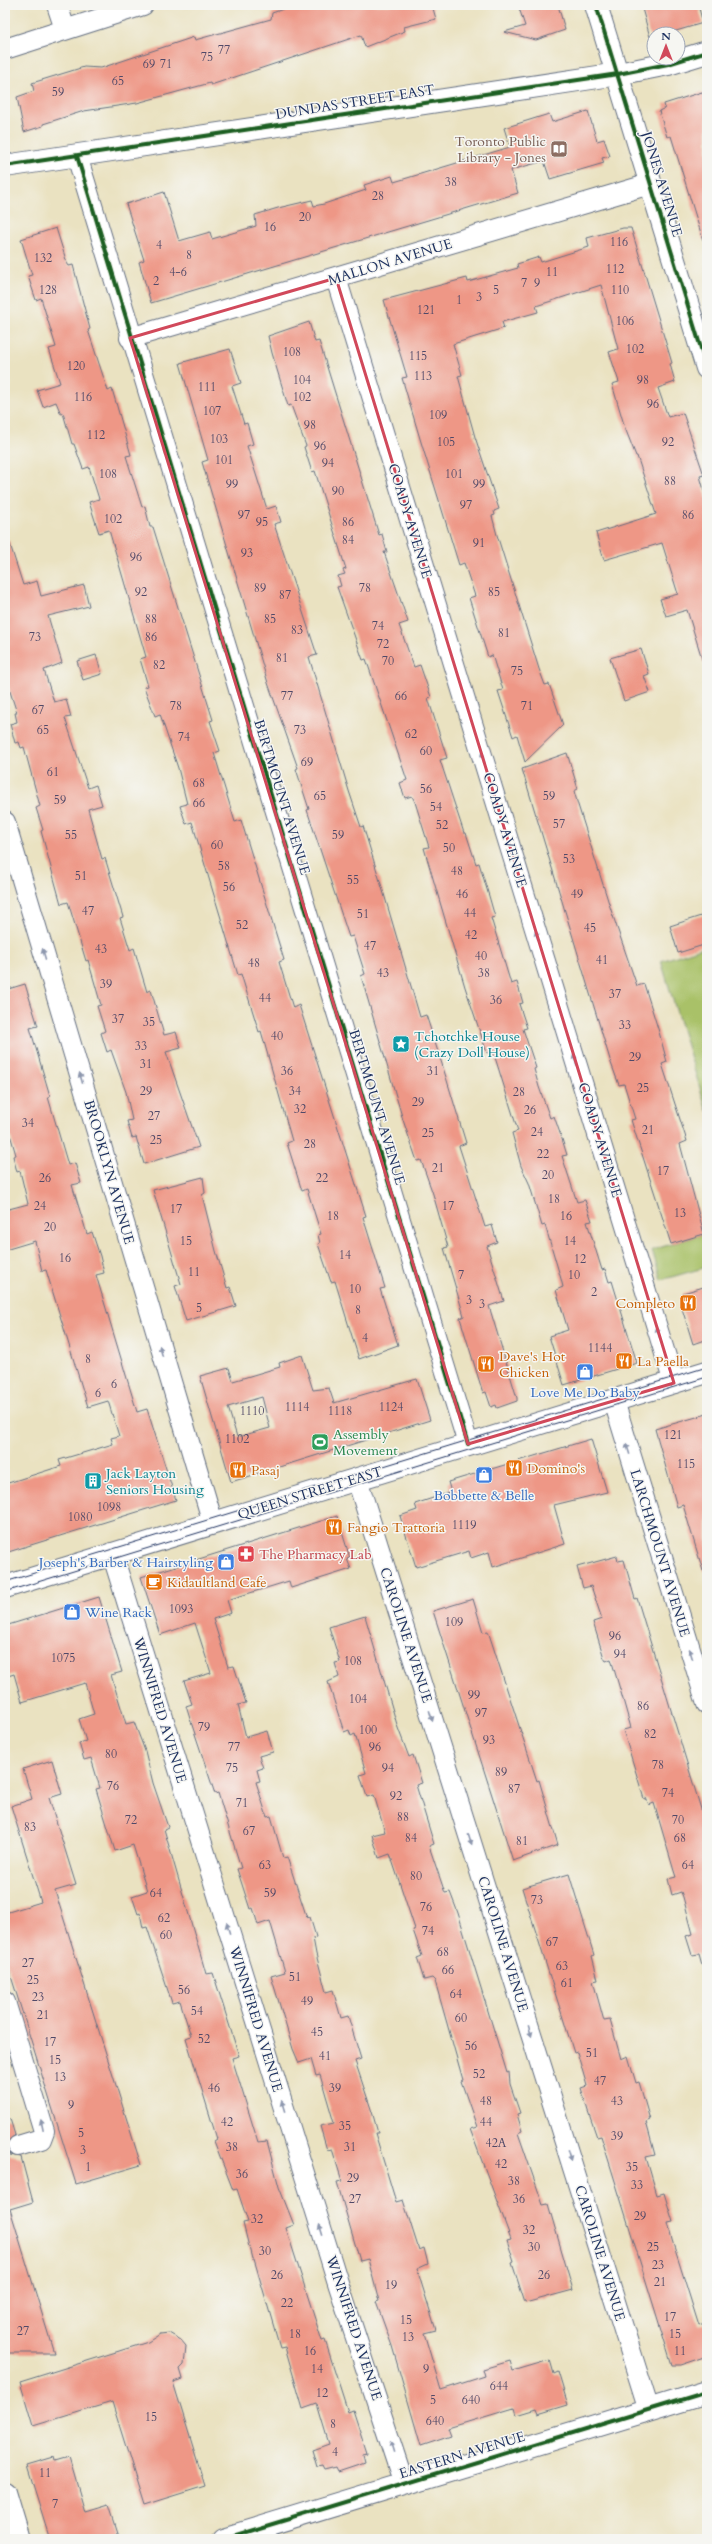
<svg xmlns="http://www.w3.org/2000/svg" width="712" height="2544" viewBox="0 0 712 2544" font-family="Cardo,serif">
	<rect width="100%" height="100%" fill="#f6f6f2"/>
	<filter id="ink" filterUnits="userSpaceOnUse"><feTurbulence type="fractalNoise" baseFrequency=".025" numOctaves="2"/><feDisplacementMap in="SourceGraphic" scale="8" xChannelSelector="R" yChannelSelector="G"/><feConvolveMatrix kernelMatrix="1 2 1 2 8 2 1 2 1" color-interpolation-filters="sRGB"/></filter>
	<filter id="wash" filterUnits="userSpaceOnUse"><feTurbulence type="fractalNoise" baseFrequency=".012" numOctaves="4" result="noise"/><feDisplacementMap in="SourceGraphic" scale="16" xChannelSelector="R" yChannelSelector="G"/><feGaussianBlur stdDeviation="0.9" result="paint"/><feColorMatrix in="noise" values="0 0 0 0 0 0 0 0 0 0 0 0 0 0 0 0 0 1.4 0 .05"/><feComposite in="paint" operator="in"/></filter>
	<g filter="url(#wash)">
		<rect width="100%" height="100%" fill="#eae2c1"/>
		<g fill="#a9c167" stroke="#627862">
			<polygon points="707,946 707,1111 661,961"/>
			<polygon points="707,1233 707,1267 661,1280 652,1250"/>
		</g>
		<g id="blocks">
			<g fill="#ee9786" fill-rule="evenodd">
				<polygon points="285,5 432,5 436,19 404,27 405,31 365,47 361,35 211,85 210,83 137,103 84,111 43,124 43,126 24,132 17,97 34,91 32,83 84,67 101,68 194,37 195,40 271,19 272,13 286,8"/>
				<polygon points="518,5 558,5 565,30 536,40 504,32 525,26"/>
				<polygon points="641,5 698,5 703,23 666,34 654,34 650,37"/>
				<polygon points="702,92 703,94 707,93 707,239 703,240 671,136 667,137 659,111 665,108 664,104"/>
				<polygon points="588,111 597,141 604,139 610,156 602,158 604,163 550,179 544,161 511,170 518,193 151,303 139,262 144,260 126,204 164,192 179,241 210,232 212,239 256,226 255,215 278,208 312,200 314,206 324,204 366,190 364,185 392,176 394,182 510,147 504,128 549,114 552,122"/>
				<polygon points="56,228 67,263 69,266 73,265 90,329 88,330 108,391 112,389 131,455 126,456 131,472 142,507 145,506 150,527 153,527 213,720 210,721 220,751 214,753 235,822 241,820 284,960 279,962 293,1008 299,1005 366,1216 363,1217 385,1288 380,1289 398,1345 359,1359 335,1281 331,1282 318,1244 320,1243 318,1235 321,1234 307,1189 302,1191 287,1143 292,1141 261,1031 259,1032 241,974 238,975 192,822 186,824 180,806 187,804 178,768 160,714 155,716 144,687 148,686 140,659 146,657 144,650 109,530 99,533 89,502 99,499 89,467 83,469 74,444 72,444 63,413 61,414 56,402 43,407 37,390 60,383 49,349 56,347 41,298 36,300 28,276 32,275 21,239"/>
				<polygon points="623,228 631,228 672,363 670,364 675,382 658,388 668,417 683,413 704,475 700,476 707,501 707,662 703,662 687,610 666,616 660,599 678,594 662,543 604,560 596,533 656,514 637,456 636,456 625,428 612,384 619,382 609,352 618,349 601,285 536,306 538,312 502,322 504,328 453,344 462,375 458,376 475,437 499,509 494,511 495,515 492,516 497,535 539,669 545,685 549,684 563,725 525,762 517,735 513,737 498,691 503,690 492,655 488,657 469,598 475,596 464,563 459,565 421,442 402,378 407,377 384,300 467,278 468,282 518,268 517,264 539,257 541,262 589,247 587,238"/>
				<polygon points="309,322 315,342 319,341 379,535 382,534 387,552 384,552 408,622 399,625 414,667 420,665 431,697 428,698 447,758 440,760 464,833 466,833 476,864 479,863 489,896 495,917 491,918 511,984 517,982 523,1003 519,1004 527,1028 523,1029 536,1068 534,1069 539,1087 550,1118 554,1116 562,1139 567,1155 562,1156 577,1202 585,1200 592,1221 587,1222 602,1270 605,1269 609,1282 612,1281 637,1363 564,1385 549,1336 568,1330 556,1290 563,1287 561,1279 545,1225 542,1226 529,1183 521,1166 512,1133 518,1131 493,1051 487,1053 465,987 424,848 429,847 415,802 412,796 405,798 400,783 407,780 366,659 363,660 337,587 341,586 338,576 345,574 343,570 346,569 315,471 312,472 304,447 306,446 291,405 288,406 272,353 268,336"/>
				<polygon points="230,349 241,383 232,386 244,424 247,423 253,444 247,446 267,509 276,506 281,522 274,524 317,655 309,657 349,791 361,827 363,826 384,894 420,1017 426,1015 442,1064 466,1143 459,1146 485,1227 492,1225 497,1242 487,1246 504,1301 489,1306 517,1398 517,1401 497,1408 496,1405 491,1407 486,1392 483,1393 460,1318 464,1316 444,1248 448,1247 433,1194 421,1160 417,1161 403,1120 361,976 365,974 353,936 349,937 307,810 309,809 296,769 298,768 268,683 202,462 208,460 180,363"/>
				<polygon points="9,541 23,585 37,581 41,596 84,585 89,606 48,616 62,663 44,670 54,702 66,699 71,717 65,718 88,788 96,785 102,805 88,809 102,859 105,858 123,917 120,918 130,950 134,948 147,992 151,990 164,1035 176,1032 181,1048 166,1052 199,1147 144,1164 136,1137 132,1138 127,1121 132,1120 126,1092 111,1050 107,1052 101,1033 105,1031 97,1006 101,1005 88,960 86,961 68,902 61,904 41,831 43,830 36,808 40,806 24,747 21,748 19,742 15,743 10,724 17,722 15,713 17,713 5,676 5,542"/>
				<polygon points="641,649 649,674 644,676 650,692 624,701 610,658"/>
				<polygon points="96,655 102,674 83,680 77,661"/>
				<polygon points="567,753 578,789 574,791 578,805 611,910 637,986 644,984 659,1032 667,1062 662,1064 687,1141 680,1144 704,1234 671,1244 631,1120 635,1119 624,1084 619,1085 611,1063 522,769"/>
				<polygon points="707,914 707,944 678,953 670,926"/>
				<polygon points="25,984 38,1026 30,1028 50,1096 48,1097 68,1165 75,1163 81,1183 72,1185 87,1234 92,1232 100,1256 104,1273 96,1275 137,1412 147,1409 176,1500 5,1553 5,1484 61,1466 59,1460 113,1444 111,1438 119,1436 108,1401 88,1407 46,1270 42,1271 35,1241 5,1250 5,1210 28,1204 20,1171 17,1172 13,1156 16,1155 5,1117 5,990"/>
				<polygon points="203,1177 205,1193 202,1195 216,1251 227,1288 230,1287 236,1306 186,1321 175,1286 181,1284 153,1190"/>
				<polygon points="707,1286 707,1339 693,1344 680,1302 685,1301 683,1293"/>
				<path d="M302,1355L313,1390L329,1388L334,1403L417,1379L430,1420L231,1482L200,1376L229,1368L233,1381L280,1367L279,1363ZM262,1397L270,1428L237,1437L228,1407Z"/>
				<polygon points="707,1414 707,1571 703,1571 683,1505 677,1507 655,1429"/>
				<polygon points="591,1439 607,1492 554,1505 565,1544 493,1567 489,1552 471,1558 469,1551 416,1567 400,1516 417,1510 415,1504 451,1492 448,1482"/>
				<polygon points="337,1516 350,1558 347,1559 351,1569 291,1588 289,1581 227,1600 231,1613 213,1619 228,1667 234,1666 246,1703 238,1705 246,1737 267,1731 273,1752 259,1756 263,1768 257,1770 260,1781 256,1782 267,1817 271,1816 283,1858 287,1857 307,1918 310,1917 316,1937 313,1938 316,1954 326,1992 333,1990 341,2018 348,2016 361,2059 355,2061 373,2115 378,2133 375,2133 396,2202 403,2200 419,2250 424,2248 428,2264 417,2269 436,2330 424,2333 441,2390 485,2376 483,2369 510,2361 513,2371 550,2360 554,2374 558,2372 568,2405 538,2414 536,2409 516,2415 514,2408 448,2428 451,2436 421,2446 392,2346 376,2302 379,2301 368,2259 360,2261 337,2182 342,2181 332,2149 327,2150 320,2126 334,2123 320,2075 316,2076 311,2059 299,2063 293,2049 271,1976 285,1972 270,1921 258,1925 253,1908 250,1909 237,1869 241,1868 218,1793 215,1794 191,1722 186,1706 192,1704 184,1681 211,1673 195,1623 160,1635 141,1577"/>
				<polygon points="617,1556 618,1561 624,1560 635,1599 637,1598 707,1829 707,1964 702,1965 699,1954 692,1955 686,1936 693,1934 683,1897 681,1892 672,1895 668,1879 676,1877 674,1871 654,1803 649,1805 646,1798 644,1799 623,1730 631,1728 622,1696 611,1659 606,1661 604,1658 593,1622 602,1619 591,1586 583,1588 577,1567"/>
				<polygon points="99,1597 122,1672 111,1675 126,1724 134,1722 145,1751 153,1783 168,1827 164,1829 206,1974 213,1973 239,2056 232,2058 258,2142 267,2141 279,2187 294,2225 286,2228 322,2341 325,2340 348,2412 353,2410 367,2453 363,2454 365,2462 338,2471 336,2467 324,2470 322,2466 317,2467 312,2450 329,2444 317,2404 303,2409 285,2347 280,2348 254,2259 252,2259 243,2223 248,2222 237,2189 233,2190 214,2141 217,2139 186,2038 191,2036 180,2001 172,2003 147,1927 143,1928 140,1913 138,1914 132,1896 147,1891 133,1845 115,1851 96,1789 100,1788 91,1758 84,1760 79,1743 86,1741 79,1719 94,1714 85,1683 22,1702 14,1674 5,1677 5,1626"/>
				<polygon points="473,1599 483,1632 488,1631 537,1781 539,1780 558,1845 513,1861 433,1611"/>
				<polygon points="365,1616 398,1728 409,1757 413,1755 422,1783 416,1785 434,1844 429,1846 445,1893 450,1892 458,1913 507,2073 509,2072 510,2084 520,2113 517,2114 522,2131 518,2133 543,2205 548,2204 573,2290 525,2303 512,2263 514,2262 507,2240 511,2239 470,2129 477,2127 461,2081 463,2080 435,1981 432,1978 424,1980 417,1958 422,1956 413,1930 415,1929 390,1854 379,1858 372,1835 385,1832 374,1795 367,1797 360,1775 366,1773 355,1734 351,1736 349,1730 344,1732 328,1682 339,1677 335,1663 340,1662 329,1627"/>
				<polygon points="52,1760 62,1794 49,1798 76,1885 55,1891 141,2165 76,2184 5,1957 5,1913 41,1902 11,1806 32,1799 23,1769"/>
				<polygon points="569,1874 594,1955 592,1956 598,1980 593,1981 604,2021 610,2020 621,2059 628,2056 636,2083 639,2082 650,2120 646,2122 655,2155 646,2157 657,2195 664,2193 673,2222 668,2223 672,2240 699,2326 707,2323 707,2356 680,2365 672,2365 601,2136 597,2137 588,2111 581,2088 587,2086 577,2052 574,2053 522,1888"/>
				<polygon points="5,2119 10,2119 15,2135 7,2143 7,2150 10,2155 21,2157 33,2202 10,2209 54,2353 8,2353 5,2344"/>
				<polygon points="169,2333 181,2340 186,2346 184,2365 180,2369 183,2379 173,2382 205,2486 144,2505 112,2402 33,2426 20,2382 148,2342 160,2334"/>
				<polygon points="54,2457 55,2461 69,2457 85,2512 108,2505 119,2539 50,2539 27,2465"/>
			</g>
		</g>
	</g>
	<g filter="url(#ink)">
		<use href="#blocks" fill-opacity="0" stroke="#636e81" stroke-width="1"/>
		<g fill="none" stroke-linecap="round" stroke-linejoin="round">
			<defs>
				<g id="street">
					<polyline points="57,5 65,29"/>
					<polyline points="5,49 143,5"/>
					<polyline points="77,156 468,1444"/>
					<polyline points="336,278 674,1383"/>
					<polyline points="130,338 650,184"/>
					<polyline points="5,822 213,1523"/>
					<polyline points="614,1401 707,1704"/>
					<polyline points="357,1479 649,2410"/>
					<polyline points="112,1553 339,2286 404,2484"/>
					<polyline points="5,2002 44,2131 41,2139 18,2146"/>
					<polyline points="5,2492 19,2539"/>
				</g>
				<g id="secondary">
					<polyline points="596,5 707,368"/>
					<polyline points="5,166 618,74 668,64 707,52"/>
					<polyline points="5,1587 707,1372"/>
					<polyline points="223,2539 707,2392"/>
				</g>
			</defs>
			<use href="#street" stroke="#636e81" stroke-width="22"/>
			<use href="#secondary" stroke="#636e81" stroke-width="24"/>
			<use href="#street" stroke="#fff" stroke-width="20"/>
			<use href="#secondary" stroke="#fff" stroke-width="22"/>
			<g stroke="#1b2f5e" stroke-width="1">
				<polyline points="5,1582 707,1367"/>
				<polyline points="5,1592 707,1377"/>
			</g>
			<defs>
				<g id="cycleway">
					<polyline points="596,5 707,368"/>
					<polyline points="77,156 468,1444"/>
					<polyline points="5,166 618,74 668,64 707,52"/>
					<polyline points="223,2539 707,2392"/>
				</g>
			</defs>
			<use href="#cycleway" stroke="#f6f6f2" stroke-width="6"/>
			<use href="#cycleway" stroke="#1b5e20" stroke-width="4"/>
		</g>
		<defs><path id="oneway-solid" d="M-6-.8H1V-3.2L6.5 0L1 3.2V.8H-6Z"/></defs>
		<g fill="#8d97ae">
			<use href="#oneway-solid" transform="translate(483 758) rotate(-107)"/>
			<use href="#oneway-solid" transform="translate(537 936) rotate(-107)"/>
			<use href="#oneway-solid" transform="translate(44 954) rotate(-106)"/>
			<use href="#oneway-solid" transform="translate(575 1060) rotate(-107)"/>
			<use href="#oneway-solid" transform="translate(81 1078) rotate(-106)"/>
			<use href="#oneway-solid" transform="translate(658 1332) rotate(-107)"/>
			<use href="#oneway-solid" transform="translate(161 1351) rotate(-106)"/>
			<use href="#oneway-solid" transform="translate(628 1449) rotate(-107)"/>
			<use href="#oneway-solid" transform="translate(691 1654) rotate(-107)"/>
			<use href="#oneway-solid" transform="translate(431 1716) rotate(73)"/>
			<use href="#oneway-solid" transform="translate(470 1840) rotate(73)"/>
			<use href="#oneway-solid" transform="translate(228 1928) rotate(-107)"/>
			<use href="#oneway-solid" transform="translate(530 2031) rotate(73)"/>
			<use href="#oneway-solid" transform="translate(283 2106) rotate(-107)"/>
			<use href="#oneway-solid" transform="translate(42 2125) rotate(-102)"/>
			<use href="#oneway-solid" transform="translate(569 2155) rotate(73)"/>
			<use href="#oneway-solid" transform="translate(321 2230) rotate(-107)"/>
			<use href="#oneway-solid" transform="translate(392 2447) rotate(-107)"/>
		</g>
	</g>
	<path fill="none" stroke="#d1495b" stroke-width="3" stroke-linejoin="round" d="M336,278L674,1383L468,1444L130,338Z"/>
	<defs>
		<symbol id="library-square" viewBox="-11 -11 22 22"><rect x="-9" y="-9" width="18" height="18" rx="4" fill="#8d6e63" stroke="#f6f6f2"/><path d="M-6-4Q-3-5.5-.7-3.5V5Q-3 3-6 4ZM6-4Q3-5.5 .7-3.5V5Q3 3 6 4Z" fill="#fff"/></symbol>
		<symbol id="sight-square" viewBox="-11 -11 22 22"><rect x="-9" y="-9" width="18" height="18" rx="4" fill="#0f9aa8" stroke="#f6f6f2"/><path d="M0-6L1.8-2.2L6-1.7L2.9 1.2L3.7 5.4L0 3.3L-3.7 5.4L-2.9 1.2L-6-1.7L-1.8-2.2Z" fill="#fff"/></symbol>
		<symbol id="restaurant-square" viewBox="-11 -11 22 22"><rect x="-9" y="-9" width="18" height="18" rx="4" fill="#e8710a" stroke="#f6f6f2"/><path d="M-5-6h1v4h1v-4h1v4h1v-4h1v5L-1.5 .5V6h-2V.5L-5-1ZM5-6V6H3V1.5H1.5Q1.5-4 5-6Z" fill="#fff"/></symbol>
		<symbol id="shop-square" viewBox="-11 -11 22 22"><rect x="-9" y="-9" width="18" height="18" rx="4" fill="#3f7fe0" stroke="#f6f6f2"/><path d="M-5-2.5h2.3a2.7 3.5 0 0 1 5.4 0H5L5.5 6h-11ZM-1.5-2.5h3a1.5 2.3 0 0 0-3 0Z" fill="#fff"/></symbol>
		<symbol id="stadium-square" viewBox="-11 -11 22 22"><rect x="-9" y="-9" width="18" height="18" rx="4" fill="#2e9e5b" stroke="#f6f6f2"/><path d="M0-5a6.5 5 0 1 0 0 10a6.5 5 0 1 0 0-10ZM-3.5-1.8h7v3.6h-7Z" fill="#fff"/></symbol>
		<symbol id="building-square" viewBox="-11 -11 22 22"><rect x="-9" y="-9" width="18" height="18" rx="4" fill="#0f9aa8" stroke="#f6f6f2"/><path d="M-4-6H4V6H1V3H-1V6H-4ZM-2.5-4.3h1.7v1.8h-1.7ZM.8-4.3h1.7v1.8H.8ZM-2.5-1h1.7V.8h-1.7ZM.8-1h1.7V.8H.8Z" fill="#fff"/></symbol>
		<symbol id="pharmacy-square" viewBox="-11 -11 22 22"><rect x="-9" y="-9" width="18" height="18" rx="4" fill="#e0444e" stroke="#f6f6f2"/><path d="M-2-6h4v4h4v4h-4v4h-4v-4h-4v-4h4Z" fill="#fff"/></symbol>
		<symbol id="cafe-square" viewBox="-11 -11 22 22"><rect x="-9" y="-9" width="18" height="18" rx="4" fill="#e8710a" stroke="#f6f6f2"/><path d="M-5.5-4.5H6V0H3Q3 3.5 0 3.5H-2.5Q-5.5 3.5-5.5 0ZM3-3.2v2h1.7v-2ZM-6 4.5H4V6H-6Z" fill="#fff"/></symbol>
	</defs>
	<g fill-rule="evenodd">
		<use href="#library-square" x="549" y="139" width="20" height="20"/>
		<use href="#sight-square" x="391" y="1034" width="20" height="20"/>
		<use href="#restaurant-square" x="678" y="1293" width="20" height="20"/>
		<use href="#restaurant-square" x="614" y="1351" width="20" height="20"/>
		<use href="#restaurant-square" x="476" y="1354" width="20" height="20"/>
		<use href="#shop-square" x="575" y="1362" width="20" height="20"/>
		<use href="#stadium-square" x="310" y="1432" width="20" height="20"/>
		<use href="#restaurant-square" x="504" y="1458" width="20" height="20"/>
		<use href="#restaurant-square" x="228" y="1460" width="20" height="20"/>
		<use href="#shop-square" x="474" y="1465" width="20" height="20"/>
		<use href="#building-square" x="83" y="1471" width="20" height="20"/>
		<use href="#restaurant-square" x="324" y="1517" width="20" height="20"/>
		<use href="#pharmacy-square" x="236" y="1544" width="20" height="20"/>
		<use href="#shop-square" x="216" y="1552" width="20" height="20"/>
		<use href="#cafe-square" x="144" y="1572" width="20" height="20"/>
		<use href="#shop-square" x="62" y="1602" width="20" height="20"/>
	</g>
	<g text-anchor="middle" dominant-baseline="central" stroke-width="3" stroke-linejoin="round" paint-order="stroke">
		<g font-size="12" fill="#504968">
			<text x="224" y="50">77</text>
			<text x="207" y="57">75</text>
			<text x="149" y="64">69</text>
			<text x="166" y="64">71</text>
			<text x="118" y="81">65</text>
			<text x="58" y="92">59</text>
			<text x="451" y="182">38</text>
			<text x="378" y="196">28</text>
			<text x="305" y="217">20</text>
			<text x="270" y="227">16</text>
			<text x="619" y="242">116</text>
			<text x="159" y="245">4</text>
			<text x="189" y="255">8</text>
			<text x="43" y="258">132</text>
			<text x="615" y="269">112</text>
			<text x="178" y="272">4-6</text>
			<text x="552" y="272">11</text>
			<text x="156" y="281">2</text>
			<text x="524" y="283">7</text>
			<text x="537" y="283">9</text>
			<text x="48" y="290">128</text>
			<text x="496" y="290">5</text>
			<text x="620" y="290">110</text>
			<text x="479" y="297">3</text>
			<text x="459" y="300">1</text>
			<text x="426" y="310">121</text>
			<text x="625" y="321">106</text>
			<text x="635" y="349">102</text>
			<text x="292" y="352">108</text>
			<text x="418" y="356">115</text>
			<text x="76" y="366">120</text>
			<text x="423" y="376">113</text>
			<text x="302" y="380">104</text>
			<text x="643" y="380">98</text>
			<text x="207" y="387">111</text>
			<text x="83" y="397">116</text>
			<text x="302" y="397">102</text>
			<text x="653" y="404">96</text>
			<text x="212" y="411">107</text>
			<text x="438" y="415">109</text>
			<text x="310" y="425">98</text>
			<text x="96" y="435">112</text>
			<text x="219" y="439">103</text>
			<text x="446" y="442">105</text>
			<text x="668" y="442">92</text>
			<text x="320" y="446">96</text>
			<text x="224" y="460">101</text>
			<text x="328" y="463">94</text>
			<text x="108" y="474">108</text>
			<text x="454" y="474">101</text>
			<text x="670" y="481">88</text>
			<text x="232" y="484">99</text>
			<text x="479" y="484">99</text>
			<text x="338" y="491">90</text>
			<text x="466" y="505">97</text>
			<text x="244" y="515">97</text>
			<text x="688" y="515">86</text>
			<text x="113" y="519">102</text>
			<text x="262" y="522">95</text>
			<text x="348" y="522">86</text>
			<text x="348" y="540">84</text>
			<text x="479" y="543">91</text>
			<text x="247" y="553">93</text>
			<text x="136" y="557">96</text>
			<text x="260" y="588">89</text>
			<text x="365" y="588">78</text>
			<text x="141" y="592">92</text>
			<text x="494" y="592">85</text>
			<text x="285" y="595">87</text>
			<text x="151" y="619">88</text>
			<text x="270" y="619">85</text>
			<text x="378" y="626">74</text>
			<text x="297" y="630">83</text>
			<text x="504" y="633">81</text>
			<text x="35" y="637">73</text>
			<text x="151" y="637">86</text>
			<text x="383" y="644">72</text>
			<text x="282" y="658">81</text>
			<text x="388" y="661">70</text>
			<text x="159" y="665">82</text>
			<text x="517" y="671">75</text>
			<text x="287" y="696">77</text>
			<text x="401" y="696">66</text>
			<text x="176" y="706">78</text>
			<text x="527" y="706">71</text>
			<text x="38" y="710">67</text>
			<text x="43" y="730">65</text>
			<text x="300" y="730">73</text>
			<text x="411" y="734">62</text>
			<text x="184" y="737">74</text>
			<text x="426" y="751">60</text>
			<text x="307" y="762">69</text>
			<text x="53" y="772">61</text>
			<text x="199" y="783">68</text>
			<text x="426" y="789">56</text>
			<text x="320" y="796">65</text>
			<text x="549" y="796">59</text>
			<text x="60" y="800">59</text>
			<text x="199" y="803">66</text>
			<text x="436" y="807">54</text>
			<text x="559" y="824">57</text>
			<text x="442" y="825">52</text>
			<text x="71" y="835">55</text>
			<text x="338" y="835">59</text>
			<text x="217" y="845">60</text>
			<text x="449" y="848">50</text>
			<text x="569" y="859">53</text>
			<text x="224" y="866">58</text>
			<text x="457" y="871">48</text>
			<text x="81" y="876">51</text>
			<text x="353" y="880">55</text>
			<text x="229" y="887">56</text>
			<text x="462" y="894">46</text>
			<text x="577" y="894">49</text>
			<text x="88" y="911">47</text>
			<text x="470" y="913">44</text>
			<text x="363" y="914">51</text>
			<text x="242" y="925">52</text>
			<text x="590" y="928">45</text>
			<text x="471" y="935">42</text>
			<text x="370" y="946">47</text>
			<text x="101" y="949">43</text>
			<text x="481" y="956">40</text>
			<text x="602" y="960">41</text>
			<text x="254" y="963">48</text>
			<text x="383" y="973">43</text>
			<text x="484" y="973">38</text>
			<text x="106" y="984">39</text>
			<text x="615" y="994">37</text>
			<text x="265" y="998">44</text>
			<text x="496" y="1000">36</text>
			<text x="118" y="1019">37</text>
			<text x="149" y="1022">35</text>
			<text x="625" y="1025">33</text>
			<text x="277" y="1036">40</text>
			<text x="141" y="1046">33</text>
			<text x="635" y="1057">29</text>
			<text x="146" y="1064">31</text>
			<text x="287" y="1071">36</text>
			<text x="433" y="1071">31</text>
			<text x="643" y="1088">25</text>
			<text x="146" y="1091">29</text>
			<text x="295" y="1091">34</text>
			<text x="519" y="1092">28</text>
			<text x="418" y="1102">29</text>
			<text x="300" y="1109">32</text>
			<text x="530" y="1110">26</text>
			<text x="154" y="1116">27</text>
			<text x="28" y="1123">34</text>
			<text x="648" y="1130">21</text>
			<text x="537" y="1132">24</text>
			<text x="428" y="1133">25</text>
			<text x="156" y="1140">25</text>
			<text x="310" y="1144">28</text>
			<text x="543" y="1154">22</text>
			<text x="438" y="1168">21</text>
			<text x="663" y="1171">17</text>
			<text x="548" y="1175">20</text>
			<text x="45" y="1178">26</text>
			<text x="322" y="1178">22</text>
			<text x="554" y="1199">18</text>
			<text x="40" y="1206">24</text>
			<text x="448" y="1206">17</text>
			<text x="176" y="1209">17</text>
			<text x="680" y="1213">13</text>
			<text x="333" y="1216">18</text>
			<text x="566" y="1216">16</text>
			<text x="50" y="1227">20</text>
			<text x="186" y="1241">15</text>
			<text x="570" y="1241">14</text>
			<text x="345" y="1255">14</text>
			<text x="65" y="1258">16</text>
			<text x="580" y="1259">12</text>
			<text x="194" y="1272">11</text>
			<text x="461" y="1275">7</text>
			<text x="574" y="1275">10</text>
			<text x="355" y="1289">10</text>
			<text x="594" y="1292">2</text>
			<text x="469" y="1300">3</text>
			<text x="482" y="1304">3</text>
			<text x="199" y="1308">5</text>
			<text x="358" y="1310">8</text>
			<text x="365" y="1338">4</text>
			<text x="600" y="1348">1144</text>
			<text x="88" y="1359">8</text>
			<text x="114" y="1384">6</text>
			<text x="98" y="1393">6</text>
			<text x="297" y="1407">1114</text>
			<text x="391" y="1407">1124</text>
			<text x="252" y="1411">1110</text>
			<text x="340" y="1411">1118</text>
			<text x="673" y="1435">121</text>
			<text x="237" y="1439">1102</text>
			<text x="686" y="1464">115</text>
			<text x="109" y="1507">1098</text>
			<text x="80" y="1517">1080</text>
			<text x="464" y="1525">1119</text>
			<text x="181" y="1609">1093</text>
			<text x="454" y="1622">109</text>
			<text x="615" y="1636">96</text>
			<text x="620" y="1654">94</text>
			<text x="63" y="1658">1075</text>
			<text x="353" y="1661">108</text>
			<text x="474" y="1695">99</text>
			<text x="358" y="1699">104</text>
			<text x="643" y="1706">86</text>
			<text x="481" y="1713">97</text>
			<text x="204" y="1727">79</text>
			<text x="368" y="1730">100</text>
			<text x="650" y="1734">82</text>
			<text x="489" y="1740">93</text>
			<text x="234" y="1747">77</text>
			<text x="375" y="1747">96</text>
			<text x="111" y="1754">80</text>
			<text x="658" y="1765">78</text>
			<text x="232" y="1768">75</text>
			<text x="388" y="1768">94</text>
			<text x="501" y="1772">89</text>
			<text x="113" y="1786">76</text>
			<text x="514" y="1789">87</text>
			<text x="668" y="1793">74</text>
			<text x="396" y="1796">92</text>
			<text x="242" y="1803">71</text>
			<text x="403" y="1817">88</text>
			<text x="131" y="1820">72</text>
			<text x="678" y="1820">70</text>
			<text x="30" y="1827">83</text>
			<text x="249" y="1831">67</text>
			<text x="411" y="1838">84</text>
			<text x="680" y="1838">68</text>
			<text x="522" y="1841">81</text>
			<text x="265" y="1865">63</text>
			<text x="688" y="1865">64</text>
			<text x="416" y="1876">80</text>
			<text x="156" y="1893">64</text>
			<text x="270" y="1893">59</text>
			<text x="537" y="1900">73</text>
			<text x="426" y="1907">76</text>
			<text x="164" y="1918">62</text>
			<text x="428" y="1931">74</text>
			<text x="166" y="1935">60</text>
			<text x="552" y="1942">67</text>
			<text x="443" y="1952">68</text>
			<text x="28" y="1963">27</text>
			<text x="562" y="1966">63</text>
			<text x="448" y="1970">66</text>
			<text x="295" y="1977">51</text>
			<text x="33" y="1980">25</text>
			<text x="567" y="1983">61</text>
			<text x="184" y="1990">56</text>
			<text x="456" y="1994">64</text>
			<text x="38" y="1997">23</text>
			<text x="307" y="2001">49</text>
			<text x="197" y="2011">54</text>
			<text x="43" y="2015">21</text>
			<text x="461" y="2018">60</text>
			<text x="317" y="2032">45</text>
			<text x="204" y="2039">52</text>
			<text x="50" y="2042">17</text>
			<text x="471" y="2046">56</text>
			<text x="592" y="2053">51</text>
			<text x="325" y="2056">41</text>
			<text x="55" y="2060">15</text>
			<text x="479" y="2074">52</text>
			<text x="60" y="2077">13</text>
			<text x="600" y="2081">47</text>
			<text x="214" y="2088">46</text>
			<text x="335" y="2088">39</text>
			<text x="486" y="2101">48</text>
			<text x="617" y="2101">43</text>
			<text x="71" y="2105">9</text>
			<text x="227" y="2122">42</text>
			<text x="486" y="2122">44</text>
			<text x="345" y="2126">35</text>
			<text x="81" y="2133">5</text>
			<text x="617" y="2136">39</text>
			<text x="496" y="2143">42A</text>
			<text x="232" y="2147">38</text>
			<text x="350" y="2147">31</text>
			<text x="83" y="2150">3</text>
			<text x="501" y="2164">42</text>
			<text x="88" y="2167">1</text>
			<text x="632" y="2167">35</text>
			<text x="242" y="2174">36</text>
			<text x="353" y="2178">29</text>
			<text x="514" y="2181">38</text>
			<text x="637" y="2185">33</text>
			<text x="355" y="2199">27</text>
			<text x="519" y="2199">36</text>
			<text x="640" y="2216">29</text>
			<text x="257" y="2219">32</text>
			<text x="529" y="2230">32</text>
			<text x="534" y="2247">30</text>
			<text x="653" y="2247">25</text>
			<text x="265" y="2251">30</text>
			<text x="658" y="2265">23</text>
			<text x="277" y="2275">26</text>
			<text x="544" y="2275">26</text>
			<text x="660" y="2282">21</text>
			<text x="391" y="2285">19</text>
			<text x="287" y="2303">22</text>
			<text x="670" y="2317">17</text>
			<text x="406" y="2320">15</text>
			<text x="23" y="2331">27</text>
			<text x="295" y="2334">18</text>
			<text x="675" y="2334">15</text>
			<text x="408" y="2337">13</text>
			<text x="310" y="2351">16</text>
			<text x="680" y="2351">11</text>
			<text x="317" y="2369">14</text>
			<text x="426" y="2369">9</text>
			<text x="499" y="2386">644</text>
			<text x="322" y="2393">12</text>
			<text x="433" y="2400">5</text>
			<text x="471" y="2400">640</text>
			<text x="151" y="2417">15</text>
			<text x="435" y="2421">640</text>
			<text x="333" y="2424">8</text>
			<text x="335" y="2452">4</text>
			<text x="45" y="2473">11</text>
			<text x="55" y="2504">7</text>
		</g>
		<g font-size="14" fill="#1b2f5e" stroke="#f6f6f2">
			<text transform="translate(355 102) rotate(-9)">DUNDAS STREET EAST</text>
			<text transform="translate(662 184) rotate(73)">JONES AVENUE</text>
			<text transform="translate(390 262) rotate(-17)">MALLON AVENUE</text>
			<text transform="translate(410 521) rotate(73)">COADY AVENUE</text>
			<text transform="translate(282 797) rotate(73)">BERTMOUNT AVENUE</text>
			<text transform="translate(505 830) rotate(73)">COADY AVENUE</text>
			<text transform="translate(377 1107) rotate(73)">BERTMOUNT AVENUE</text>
			<text transform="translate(600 1140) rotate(73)">COADY AVENUE</text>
			<text transform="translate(109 1172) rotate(74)">BROOKLYN AVENUE</text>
			<text transform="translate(310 1493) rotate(-17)">QUEEN STREET EAST</text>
			<text transform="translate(660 1553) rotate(73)">LARCHMOUNT AVENUE</text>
			<text transform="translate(406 1635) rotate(72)">CAROLINE AVENUE</text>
			<text transform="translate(160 1710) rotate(73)">WINNIFRED AVENUE</text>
			<text transform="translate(503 1944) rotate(73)">CAROLINE AVENUE</text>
			<text transform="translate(256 2019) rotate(73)">WINNIFRED AVENUE</text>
			<text transform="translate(600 2253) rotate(73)">CAROLINE AVENUE</text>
			<text transform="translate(354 2328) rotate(72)">WINNIFRED AVENUE</text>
			<text transform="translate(462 2455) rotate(-17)">EASTERN AVENUE</text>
		</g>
		<g font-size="14" fill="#785e54" stroke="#f6f6f2" text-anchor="end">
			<text x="546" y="141">Toronto Public<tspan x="546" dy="16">Library - Jones</tspan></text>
		</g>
		<g font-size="14" fill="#0d838f" stroke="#f6f6f2" text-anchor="start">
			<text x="414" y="1036">Tchotchke House<tspan x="414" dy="16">(Crazy Doll House)</tspan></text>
			<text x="106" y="1473">Jack Layton<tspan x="106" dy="16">Seniors Housing</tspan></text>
		</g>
		<g font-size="14" fill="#c56008" stroke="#f6f6f2" text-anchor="start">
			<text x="675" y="1303" text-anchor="end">Completo</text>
			<text x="499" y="1356">Dave's Hot<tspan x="499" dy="16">Chicken</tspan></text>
			<text x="637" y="1361">La Paella</text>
			<text x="527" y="1468">Domino's</text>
			<text x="251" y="1470">Pasaj</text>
			<text x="347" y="1527">Fangio Trattoria</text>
			<text x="167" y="1582">Kidaultland Cafe</text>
		</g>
		<g font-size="14" fill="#366cbe" stroke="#f6f6f2">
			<text x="585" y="1392">Love Me Do Baby</text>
			<text x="484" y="1495">Bobbette &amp; Belle</text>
			<text x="213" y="1562" text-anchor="end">Joseph's Barber &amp; Hairstyling</text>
			<text x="85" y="1612" text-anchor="start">Wine Rack</text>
		</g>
		<g font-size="14" fill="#27864d" stroke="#f6f6f2" text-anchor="start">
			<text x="333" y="1434">Assembly<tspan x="333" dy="16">Movement</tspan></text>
		</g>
		<g font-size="14" fill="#be3a42" stroke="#f6f6f2" text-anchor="start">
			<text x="259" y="1554">The Pharmacy Lab</text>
		</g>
	</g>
	<rect width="712" height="2544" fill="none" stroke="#f6f6f2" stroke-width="20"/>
	<g transform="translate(666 46)"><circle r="19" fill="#f6f6f2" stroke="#9ea6b7"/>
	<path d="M0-3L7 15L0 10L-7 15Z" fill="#d1495b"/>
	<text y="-6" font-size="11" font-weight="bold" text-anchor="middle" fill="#1b2f5e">N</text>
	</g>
</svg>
